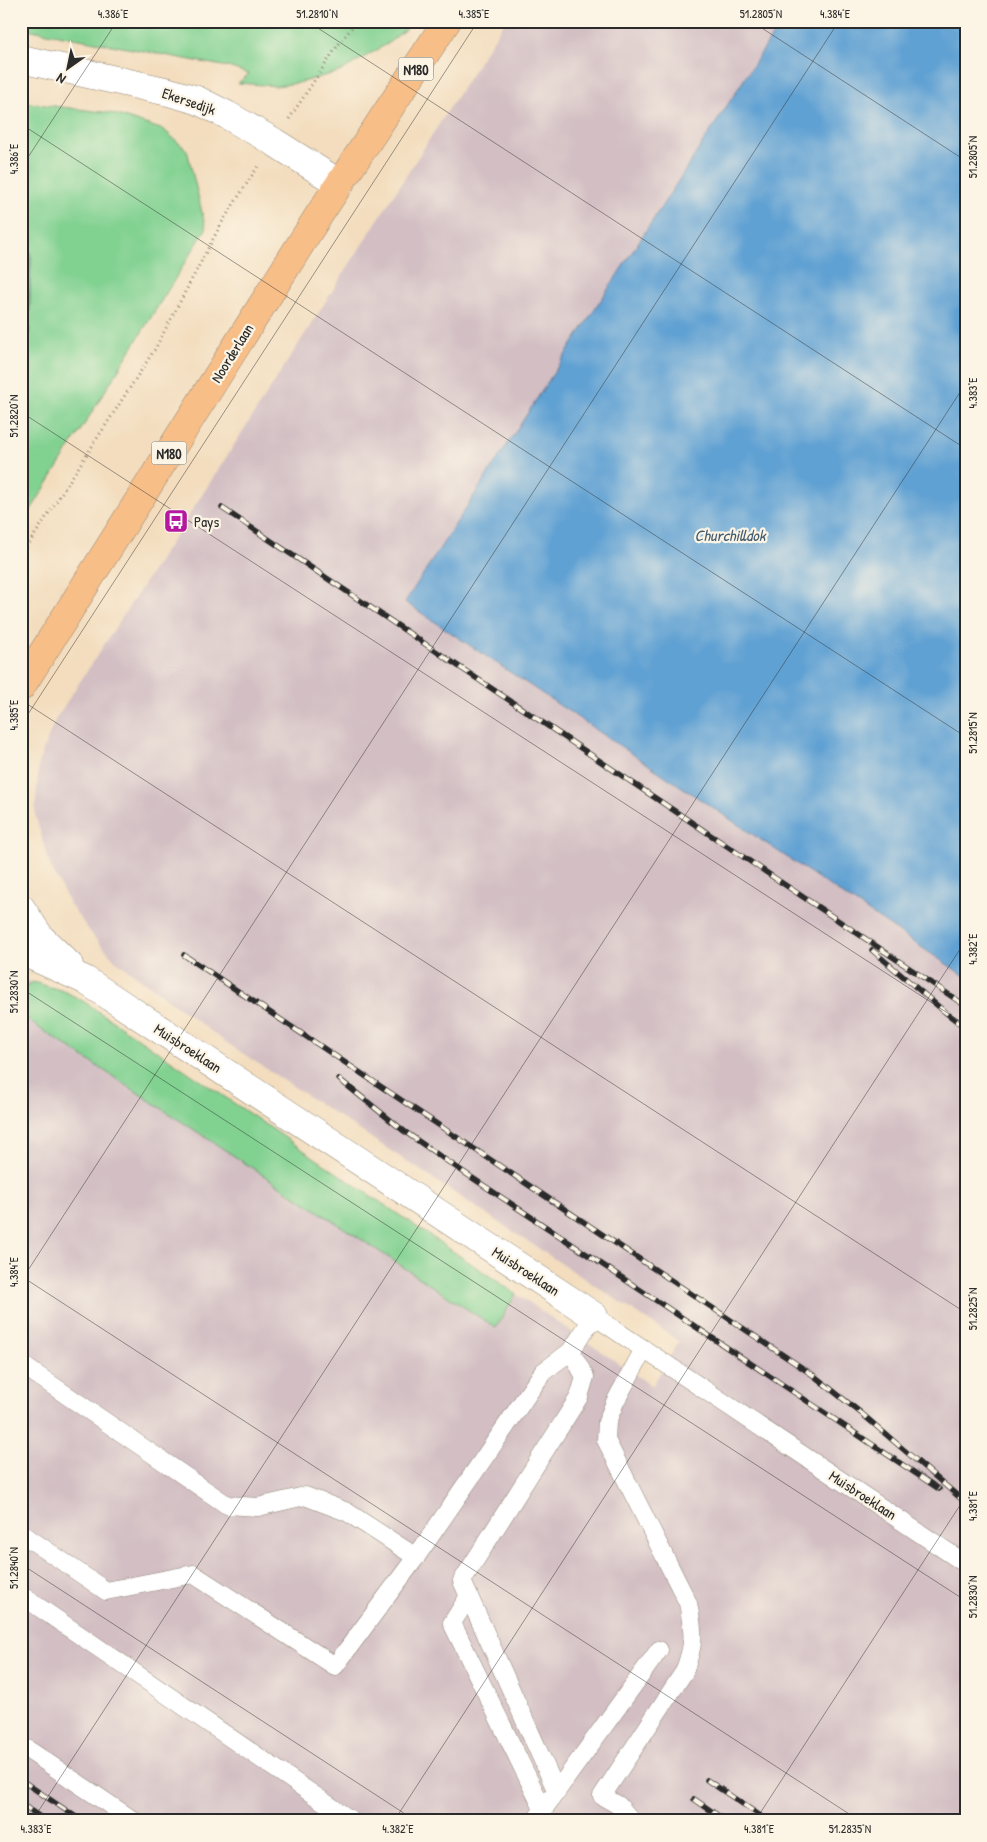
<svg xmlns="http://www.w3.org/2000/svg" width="987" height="1842" viewBox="0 0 987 1842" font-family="'Patrick Hand',sans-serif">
	<rect width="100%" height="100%" fill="#fcf5e5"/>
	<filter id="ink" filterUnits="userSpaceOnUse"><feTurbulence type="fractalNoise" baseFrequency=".02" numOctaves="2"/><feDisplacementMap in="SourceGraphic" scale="10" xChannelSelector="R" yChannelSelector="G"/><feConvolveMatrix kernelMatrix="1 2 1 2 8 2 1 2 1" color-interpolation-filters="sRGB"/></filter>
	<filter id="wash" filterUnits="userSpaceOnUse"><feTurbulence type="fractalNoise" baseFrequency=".0096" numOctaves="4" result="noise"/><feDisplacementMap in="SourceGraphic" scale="20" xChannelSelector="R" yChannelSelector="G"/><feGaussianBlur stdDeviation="1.12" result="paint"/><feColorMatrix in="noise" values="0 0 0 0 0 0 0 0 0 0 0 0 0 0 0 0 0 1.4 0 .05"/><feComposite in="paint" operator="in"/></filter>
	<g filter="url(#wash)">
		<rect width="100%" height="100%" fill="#f3ddbe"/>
		<polygon fill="#d2bec3" points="505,21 782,21 406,602 966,977 966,1821 21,1821 21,979 64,991 83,1001 652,1386 679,1341 224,1041 115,960 94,937 70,905 49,863 35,814 39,761 55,720 213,478"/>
		<g fill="#81d191" stroke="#567e5e">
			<polygon points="21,21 411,21 407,28 387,44 339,72 298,83 276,86 238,83 249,74 228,67 21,28"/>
			<polygon points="21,102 111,113 164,130 187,150 206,229 21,526 21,472 29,336 31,257 21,210"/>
			<polygon points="33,982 64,991 83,1001 516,1294 496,1328 21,1016 21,990"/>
		</g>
		<polygon fill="#68b37b" stroke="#4a6f53" points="21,210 31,257 29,336 21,472"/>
		<polygon fill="#60a1d3" stroke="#46667f" points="782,21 966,21 966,977 405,602"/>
	</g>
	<g filter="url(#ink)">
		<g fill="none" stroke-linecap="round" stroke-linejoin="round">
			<defs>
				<g id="service">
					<polyline points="21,1364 227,1505 258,1507 305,1496 347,1512 416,1557"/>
					<polyline points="21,1533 106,1591 193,1574 335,1666 416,1557 543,1372 571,1351 594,1316 966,1564"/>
					<polyline points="21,1595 352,1821"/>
					<polyline points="469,1596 452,1623 544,1811"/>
					<polyline points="21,1745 134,1821"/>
					<polyline points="557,1792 462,1581 579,1397 585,1377 571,1351"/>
					<polyline points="535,1821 659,1650"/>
					<path d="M632,1821L618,1805L602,1796L684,1672C695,1643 694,1634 688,1603L606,1440L607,1422L615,1402L644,1349"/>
				</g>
				<g id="minor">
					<polyline points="21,59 169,92 197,100 227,115 274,142 340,184"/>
					<polyline points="21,908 40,937 69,965"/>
					<polyline points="21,953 30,955 85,980 594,1316"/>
				</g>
				<polyline id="primary" points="21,687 317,218 447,21"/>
			</defs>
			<use href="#service" stroke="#8f8474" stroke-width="19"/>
			<use href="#minor" stroke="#8f8474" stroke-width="29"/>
			<use href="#primary" stroke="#8f8474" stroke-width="29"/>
			<g stroke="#8f8474" stroke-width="3" stroke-dasharray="1 4" stroke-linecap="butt">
				<polyline points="289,119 338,45 357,21"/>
				<polyline points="21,556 155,349 221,224 258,166"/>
			</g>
			<use href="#service" stroke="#fff" stroke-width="18"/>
			<use href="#minor" stroke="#fff" stroke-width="28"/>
			<use href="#primary" stroke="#f7be88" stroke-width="28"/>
			<defs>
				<g id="rail">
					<polyline points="222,508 966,1006"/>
					<polyline points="872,950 945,1012 966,1028"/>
					<polyline points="184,955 813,1375 861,1413 966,1503"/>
					<polyline points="339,1079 404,1131 444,1159 939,1489"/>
					<polyline points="21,1780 82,1821"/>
					<polyline points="707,1780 768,1821"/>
					<polyline points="694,1799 726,1821"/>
					<polyline points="21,1804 46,1821"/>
				</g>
			</defs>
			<use href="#rail" stroke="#2b2b2b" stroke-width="5.5"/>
			<use href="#rail" stroke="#fcf5e5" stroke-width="4" stroke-dasharray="11" stroke-linecap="butt"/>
		</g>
	</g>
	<path fill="none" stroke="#2b2b2b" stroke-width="1" stroke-opacity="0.45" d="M307,21L966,449M751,21L966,161M21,124L966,737M21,168L117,21M21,412L966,1025M21,700L966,1313M21,725L478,21M21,988L966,1601M21,1276L860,1821M21,1281L839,21M21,1564L416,1821M32,1821L966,383M394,1821L966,940M755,1821L966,1496"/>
	<defs>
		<symbol id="bus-square" viewBox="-11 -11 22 22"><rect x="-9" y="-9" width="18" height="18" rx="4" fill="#b5179e" stroke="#fcf5e5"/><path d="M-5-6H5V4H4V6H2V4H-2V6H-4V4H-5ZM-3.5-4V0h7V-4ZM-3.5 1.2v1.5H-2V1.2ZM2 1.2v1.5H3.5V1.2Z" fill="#fff"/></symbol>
	</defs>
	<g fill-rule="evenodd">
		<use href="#bus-square" x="162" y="507" width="28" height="28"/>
	</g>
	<g text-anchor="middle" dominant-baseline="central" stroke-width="4.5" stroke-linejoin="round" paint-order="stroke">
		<g fill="#fcf5e5" stroke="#6a6863" stroke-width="1">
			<rect x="398.5" y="57.5" width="35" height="23" rx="4"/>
			<rect x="151.5" y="441.5" width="35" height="23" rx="4"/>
		</g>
		<g font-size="14" font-weight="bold" fill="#2b2b2b">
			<text x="416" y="69">N180</text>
			<text x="169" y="453">N180</text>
		</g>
		<g font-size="15" fill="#2b2b2b" stroke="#fcf5e5">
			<text transform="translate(189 101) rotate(19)">Ekersedijk</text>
			<text transform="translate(232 353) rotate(-58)">Noorderlaan</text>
			<text transform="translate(188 1048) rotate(33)">Muisbroeklaan</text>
			<text transform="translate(526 1271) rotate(33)">Muisbroeklaan</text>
			<text transform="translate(863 1495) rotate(33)">Muisbroeklaan</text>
		</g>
		<g font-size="15" fill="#2b2b2b" stroke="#fcf5e5" text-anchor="start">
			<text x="194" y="521">Pays</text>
		</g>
		<g font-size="16" font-style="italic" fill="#405a6e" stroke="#fcf5e5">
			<text x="730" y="535">Churchilldok</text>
		</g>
	</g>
	<rect width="987" height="1842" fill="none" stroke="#fcf5e5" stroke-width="55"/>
	<g transform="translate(68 68) rotate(213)" stroke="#fcf5e5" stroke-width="4" paint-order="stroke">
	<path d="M0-4L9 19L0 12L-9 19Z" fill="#2b2b2b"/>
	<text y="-8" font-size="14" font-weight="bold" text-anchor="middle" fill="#2b2b2b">N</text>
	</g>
	<rect x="28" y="28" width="932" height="1786" fill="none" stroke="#2b2b2b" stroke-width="2"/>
	<g font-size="12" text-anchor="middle" fill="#2b2b2b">
		<text x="113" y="18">4.386°E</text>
		<text x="317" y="18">51.2810°N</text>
		<text x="474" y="18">4.385°E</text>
		<text x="761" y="18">51.2805°N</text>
		<text x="835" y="18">4.384°E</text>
		<text transform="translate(973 157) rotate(-90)" y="4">51.2805°N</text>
		<text transform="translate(14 159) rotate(-90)" y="4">4.386°E</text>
		<text transform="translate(973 393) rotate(-90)" y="4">4.383°E</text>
		<text transform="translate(14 416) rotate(-90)" y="4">51.2820°N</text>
		<text transform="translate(14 715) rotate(-90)" y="4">4.385°E</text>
		<text transform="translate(973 733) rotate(-90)" y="4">51.2815°N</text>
		<text transform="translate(973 949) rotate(-90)" y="4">4.382°E</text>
		<text transform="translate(14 992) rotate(-90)" y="4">51.2830°N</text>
		<text transform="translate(14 1272) rotate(-90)" y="4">4.384°E</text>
		<text transform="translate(973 1309) rotate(-90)" y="4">51.2825°N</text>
		<text transform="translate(973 1506) rotate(-90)" y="4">4.381°E</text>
		<text transform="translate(14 1568) rotate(-90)" y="4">51.2840°N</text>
		<text transform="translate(973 1597) rotate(-90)" y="4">51.2830°N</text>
		<text x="36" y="1833">4.383°E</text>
		<text x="398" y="1833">4.382°E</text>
		<text x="759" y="1833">4.381°E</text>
		<text x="850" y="1833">51.2835°N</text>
	</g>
</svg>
